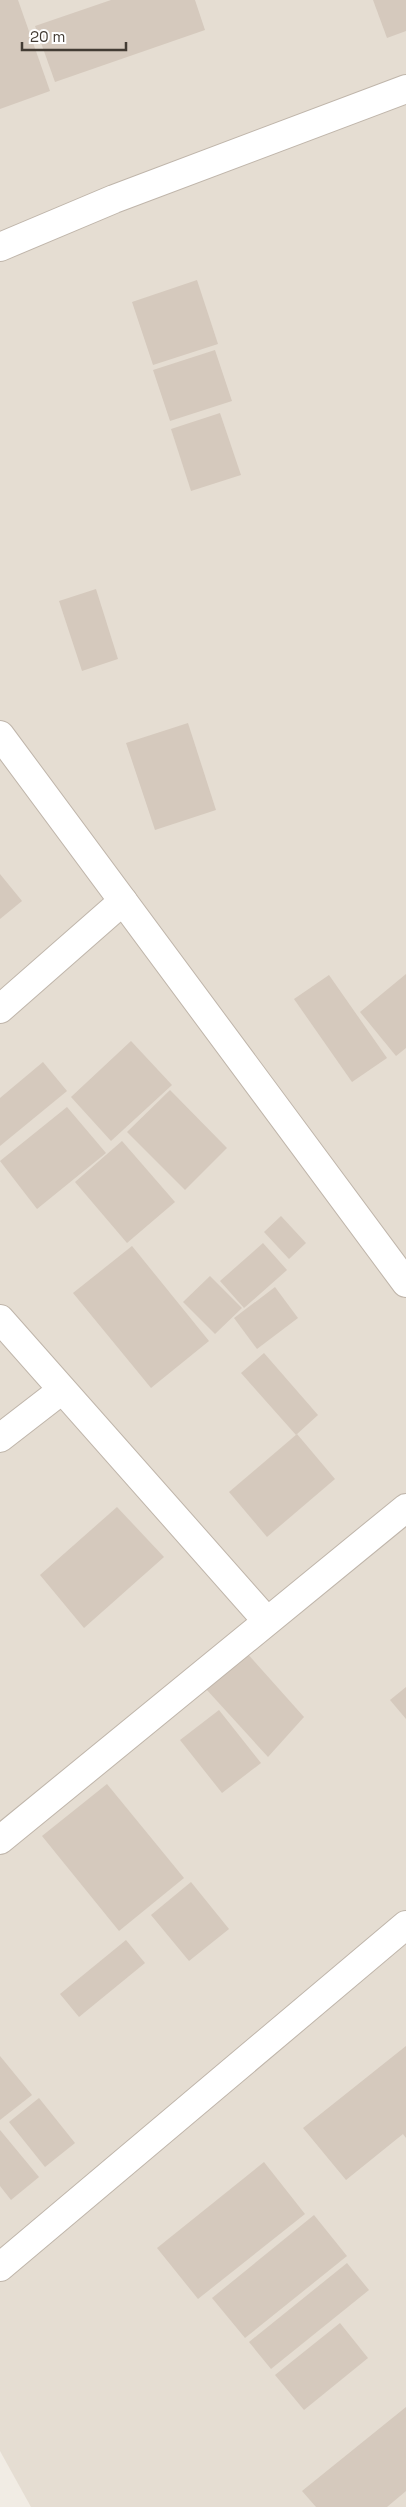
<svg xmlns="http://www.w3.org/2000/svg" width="406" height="2507" viewBox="0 0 406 2507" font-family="'Space Grotesk',sans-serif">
	<rect width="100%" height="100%" fill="#f1ece4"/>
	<polygon fill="#e5ddd2" points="0,0 406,0 406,2507 31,2507 0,2451"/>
	<g fill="#d5c9bd">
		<polygon points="0,0 18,0 50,91 0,109"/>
		<polygon points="111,0 195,0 205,30 55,82 35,26"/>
		<polygon points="373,0 406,0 406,31 387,38"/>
		<polygon points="197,280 218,344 153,365 132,302"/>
		<polygon points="215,350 232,401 170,421 153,370"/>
		<polygon points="220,413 241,475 191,491 171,429"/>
		<polygon points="96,589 118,659 82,671 59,601"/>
		<polygon points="188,723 216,810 155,830 126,743"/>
		<polygon points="0,874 22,901 0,919"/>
		<polygon points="406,974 406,1048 396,1056 360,1012"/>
		<polygon points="329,975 387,1058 352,1082 294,999"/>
		<polygon points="131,1041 172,1085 111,1141 71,1097"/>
		<polygon points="43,1062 67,1091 0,1146 0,1098"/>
		<polygon points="170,1090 227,1148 185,1190 127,1132"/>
		<polygon points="67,1107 106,1153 37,1209 0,1161"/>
		<polygon points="122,1141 175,1202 127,1243 75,1182"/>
		<polygon points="281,1216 306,1243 289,1259 264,1232"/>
		<polygon points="263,1243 287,1270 244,1308 220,1281"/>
		<polygon points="132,1246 209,1341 151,1388 73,1293"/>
		<polygon points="210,1276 242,1308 215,1334 183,1302"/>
		<polygon points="275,1287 298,1318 257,1349 234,1318"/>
		<polygon points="264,1353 318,1415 296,1435 241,1373"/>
		<polygon points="297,1434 335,1479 267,1537 229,1492"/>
		<polygon points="117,1507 164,1557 84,1628 40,1575"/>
		<polygon points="246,1652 304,1717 268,1757 206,1689"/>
		<polygon points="406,1687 406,1719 390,1700"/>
		<polygon points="219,1710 261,1763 222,1793 180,1740"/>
		<polygon points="107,1784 184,1878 119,1931 42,1836"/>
		<polygon points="191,1882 229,1929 189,1961 151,1915"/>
		<polygon points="126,1940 145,1963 79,2017 60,1994"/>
		<polygon points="406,2046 406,2138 403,2134 346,2180 303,2128"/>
		<polygon points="0,2056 32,2095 0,2120"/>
		<polygon points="39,2098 75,2143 45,2167 9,2122"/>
		<polygon points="0,2130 39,2177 11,2200 0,2186"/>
		<polygon points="264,2162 305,2214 198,2299 157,2248"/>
		<polygon points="314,2215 347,2256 245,2338 212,2298"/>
		<polygon points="347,2263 369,2290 271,2369 249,2342"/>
		<polygon points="340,2323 368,2358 304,2410 275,2375"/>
		<polygon points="406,2407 406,2491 387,2507 316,2507 302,2491"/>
	</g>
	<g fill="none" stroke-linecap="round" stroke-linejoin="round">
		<defs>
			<g id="minor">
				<polyline points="0,247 114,199 406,89"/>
				<polyline points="0,735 406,1283"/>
				<polyline points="0,1009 123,901"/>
				<polyline points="0,1319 267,1621"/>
				<polyline points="0,1438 62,1390"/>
				<polyline points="0,1840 406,1508"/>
				<polyline points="0,2267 406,1925"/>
			</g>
		</defs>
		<use href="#minor" stroke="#bfb5aa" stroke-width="30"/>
		<use href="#minor" stroke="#fff" stroke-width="28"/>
	</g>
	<path d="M22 42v8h104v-8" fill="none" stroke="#433c34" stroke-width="2.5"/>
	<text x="30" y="42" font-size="15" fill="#433c34" stroke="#ffffff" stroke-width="4" paint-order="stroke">20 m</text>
</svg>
